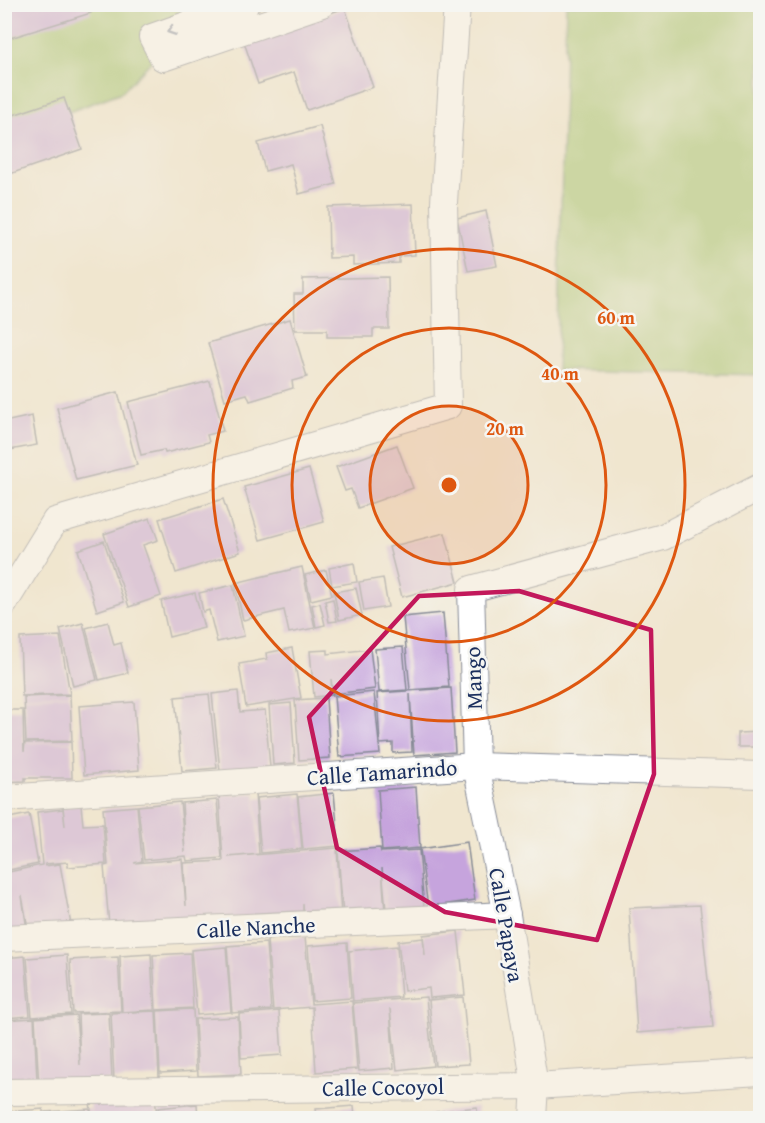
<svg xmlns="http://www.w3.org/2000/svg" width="765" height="1123" viewBox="0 0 765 1123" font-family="'Gentium Book Plus',serif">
	<rect width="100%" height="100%" fill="#f6f6f2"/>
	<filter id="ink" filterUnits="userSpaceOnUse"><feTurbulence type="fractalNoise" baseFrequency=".0167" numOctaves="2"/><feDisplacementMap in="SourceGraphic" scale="12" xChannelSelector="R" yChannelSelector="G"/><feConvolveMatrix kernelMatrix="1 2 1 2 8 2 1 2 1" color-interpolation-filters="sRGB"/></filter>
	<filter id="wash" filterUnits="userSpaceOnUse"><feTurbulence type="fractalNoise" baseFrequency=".008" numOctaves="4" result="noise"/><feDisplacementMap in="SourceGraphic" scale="24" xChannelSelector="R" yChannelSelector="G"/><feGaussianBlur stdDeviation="1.35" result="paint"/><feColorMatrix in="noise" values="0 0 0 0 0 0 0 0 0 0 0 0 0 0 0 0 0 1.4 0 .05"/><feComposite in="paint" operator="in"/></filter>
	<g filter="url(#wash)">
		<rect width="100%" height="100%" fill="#f0e6cf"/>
		<g fill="#a1c46e" stroke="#5e7a66" stroke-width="1.5">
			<polygon points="5,5 205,5 122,92 5,136"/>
			<polygon points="566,5 760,5 760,375 557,370"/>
		</g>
		<g id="blocks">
			<g fill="#c6a4dd">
				<polygon points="4,4 88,4 91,13 4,40"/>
				<polygon points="345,8 373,87 307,110 294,72 258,84 244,42"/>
				<polygon points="64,98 82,149 4,176 4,118"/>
				<polygon points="320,126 336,184 299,194 291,164 265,171 258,143"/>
				<polygon points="413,204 415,255 399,256 399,263 353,265 353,257 329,258 328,207"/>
				<polygon points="486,211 497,266 468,271 457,218"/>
				<polygon points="388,277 389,329 373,329 373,337 327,337 327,330 295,330 294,294 303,294 303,279"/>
				<polygon points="290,319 307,377 292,381 293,388 250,401 247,394 225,400 208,343"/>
				<polygon points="210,381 223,431 207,435 209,442 165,453 164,450 141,455 128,402"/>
				<polygon points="118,392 137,465 76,480 57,408"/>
				<polygon points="32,416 37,445 4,451 4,422"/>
				<polygon points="397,445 413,488 358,508 351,489 345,491 336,467"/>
				<polygon points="309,469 324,522 260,540 244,487"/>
				<polygon points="223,499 240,552 176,573 159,519"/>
				<polygon points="150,518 158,540 143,545 161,596 129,607 104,534"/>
				<polygon points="445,533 458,582 402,597 389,547"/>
				<polygon points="104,541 124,602 97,611 78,550"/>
				<polygon points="354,563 357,582 332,586 329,568"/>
				<polygon points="302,567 315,628 289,633 284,610 243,620 235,583"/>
				<polygon points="326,570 332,595 311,600 305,575"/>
				<polygon points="383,578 388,607 364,611 359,582"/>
				<polygon points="233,585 244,636 217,642 209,610 203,612 199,593"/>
				<polygon points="356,588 362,615 339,620 334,592"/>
				<polygon points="195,593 204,628 169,637 161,601"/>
				<polygon points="333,599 337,621 329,622 325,601"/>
				<polygon points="320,603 325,625 316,627 312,605"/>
				<polygon points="443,613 449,687 410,690 403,617"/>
				<polygon points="108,622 114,645 121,643 128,673 99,680 86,628"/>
				<polygon points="83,623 97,680 73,686 60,629"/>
				<polygon points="60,636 70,694 22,696 20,638"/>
				<polygon points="403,647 407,690 379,692 375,649"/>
				<polygon points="292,648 301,698 246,707 239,664 267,659 266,653"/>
				<polygon points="370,649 375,689 333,694 331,679 332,695 314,697 310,651 328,650 328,654"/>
				<polygon points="451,688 455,752 414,755 410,694 412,752 393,753 393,743 380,744 377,693"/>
				<polygon points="238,691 240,712 265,710 270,767 220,771 212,694"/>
				<polygon points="374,692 380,754 339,757 334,696"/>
				<polygon points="209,694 217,768 182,771 175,697"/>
				<polygon points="70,695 72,741 26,742 24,697"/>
				<polygon points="326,698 330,758 299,760 295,700"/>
				<polygon points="134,702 139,770 84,775 79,706"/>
				<polygon points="291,703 295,763 273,765 269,705"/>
				<polygon points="4,710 23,710 24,752 25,743 71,742 72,778 25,778 25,781 4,782"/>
				<polygon points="760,732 760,747 738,747 738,733"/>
				<polygon points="416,787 420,848 382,851 378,790"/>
				<polygon points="255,793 259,854 228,857 337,848 341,916 304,919 303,904 303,915 109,925 104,866 108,865 103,809 137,806 142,861 134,863 182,859 186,906 184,863 223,861 219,795"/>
				<polygon points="334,793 339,846 303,849 298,797"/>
				<polygon points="297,794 302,849 261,853 256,798"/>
				<polygon points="217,800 222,858 187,861 186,856 144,860 138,806 180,802 185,852 182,803"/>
				<polygon points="81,805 83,825 103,824 106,864 68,867 68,862 45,864 45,866 60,864 71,925 29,933 22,896 27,930 4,934 4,873 42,865 37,812 63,809 65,826 63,807"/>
				<polygon points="29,814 38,864 4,871 4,819"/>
				<polygon points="467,842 475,900 428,907 420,849"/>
				<polygon points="380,848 381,852 419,850 424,908 386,910 382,868 385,913 343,916 338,851"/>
				<polygon points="700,905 713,1027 637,1033 629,908"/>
				<polygon points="458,931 465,995 430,998 429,988 404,991 398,941 423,938 425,955 423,935"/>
				<polygon points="305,937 311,1004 352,1001 357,1069 316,1072 312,1007 273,1010 267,940"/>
				<polygon points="266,943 271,1010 232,1013 227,946"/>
				<polygon points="347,943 351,998 312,1001 308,946"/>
				<polygon points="397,946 401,997 353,1001 349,951"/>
				<polygon points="226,947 231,1012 197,1015 191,950"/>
				<polygon points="190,953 193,1008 156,1010 153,955"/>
				<polygon points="151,954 154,1010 122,1012 120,956"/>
				<polygon points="67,955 71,1014 32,1017 27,958"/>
				<polygon points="25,956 30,1016 4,1018 4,958"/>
				<polygon points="118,957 121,1011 73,1013 70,960"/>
				<polygon points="426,997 433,1066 397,1070 390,1009 394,1068 359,1071 353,1003"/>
				<polygon points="463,997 469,1064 435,1066 429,1000"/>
				<polygon points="193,1009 196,1071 160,1073 157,1011"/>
				<polygon points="156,1011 159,1077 114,1080 111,1013"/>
				<polygon points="279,1011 282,1055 241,1058 239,1014"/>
				<polygon points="109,1013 112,1080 39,1087 35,1018 76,1015 80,1065 78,1014"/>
				<polygon points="238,1017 241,1074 198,1076 195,1019"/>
				<polygon points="34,1018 37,1081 5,1083 4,1020"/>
				<polygon points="155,1095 157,1118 92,1118 90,1102"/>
				<polygon points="197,1104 198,1118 160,1118 158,1108"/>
				<polygon points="354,1106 355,1118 317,1118 316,1109"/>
				<polygon points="477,1107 478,1118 437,1118 436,1112"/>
				<polygon points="43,1109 43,1118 5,1118 5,1112"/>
				<polygon points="90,1109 91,1118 45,1118 45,1112"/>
				<polygon points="435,1114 435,1118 406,1118 406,1117"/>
			</g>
		</g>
	</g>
	<g filter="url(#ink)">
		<use href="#blocks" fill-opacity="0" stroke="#868a96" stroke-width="1.5"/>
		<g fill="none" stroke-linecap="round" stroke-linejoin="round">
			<defs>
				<g id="street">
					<polyline points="246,4 152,37 163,58 322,4"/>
					<polyline points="4,604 55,521 448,406 444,202 457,4"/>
					<polyline points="4,798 476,766 760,775"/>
					<polyline points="4,938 507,915"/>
					<polyline points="4,1092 535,1086 760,1072"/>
					<polyline points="533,1118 535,1086 507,915 476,766 471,589 663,537 760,487"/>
				</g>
			</defs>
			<use href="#street" stroke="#868a96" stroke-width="28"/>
			<use href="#street" stroke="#fff" stroke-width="26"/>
		</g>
		<defs><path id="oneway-chevron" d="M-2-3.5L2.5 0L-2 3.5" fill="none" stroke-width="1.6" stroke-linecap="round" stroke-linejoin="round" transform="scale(1.5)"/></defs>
		<use stroke="#8d97ae" href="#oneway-chevron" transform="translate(171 31) rotate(161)"/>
	</g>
	<path d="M0 0H765V1123H0ZM519,591L651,630L654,774L597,940L445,912L337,848L309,717L419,596Z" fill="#f0e6cf" fill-opacity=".55" fill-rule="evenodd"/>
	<path fill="none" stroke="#c2185b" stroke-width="4.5" stroke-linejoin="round" d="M519,591L651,630L654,774L597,940L445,912L337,848L309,717L419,596Z"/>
	<circle cx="449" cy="485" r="79" fill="#de5710" fill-opacity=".12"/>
	<g fill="none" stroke="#de5710" stroke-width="3">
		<circle cx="449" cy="485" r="79"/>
		<circle cx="449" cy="485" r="157"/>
		<circle cx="449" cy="485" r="236"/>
	</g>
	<g text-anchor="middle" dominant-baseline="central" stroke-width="5" stroke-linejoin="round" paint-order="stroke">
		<g font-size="22" fill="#1b2f5e" stroke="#f6f6f2">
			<text transform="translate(473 678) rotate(-92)">Mango</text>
			<text transform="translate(382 772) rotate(-4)">Calle Tamarindo</text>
			<text transform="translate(507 925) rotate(80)">Calle Papaya</text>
			<text transform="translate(256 927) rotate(-3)">Calle Nanche</text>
			<text transform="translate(383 1087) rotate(-1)">Calle Cocoyol</text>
		</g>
	</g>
	<circle cx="449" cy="485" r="9" fill="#de5710" stroke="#f6f6f2" stroke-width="3"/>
	<g font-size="18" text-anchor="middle" font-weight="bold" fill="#de5710" stroke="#f6f6f2" stroke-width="5" stroke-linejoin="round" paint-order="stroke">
		<text x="616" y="324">60 m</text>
		<text x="560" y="380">40 m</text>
		<text x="505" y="435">20 m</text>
	</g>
	<rect width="765" height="1123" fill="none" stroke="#f6f6f2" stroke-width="24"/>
</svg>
